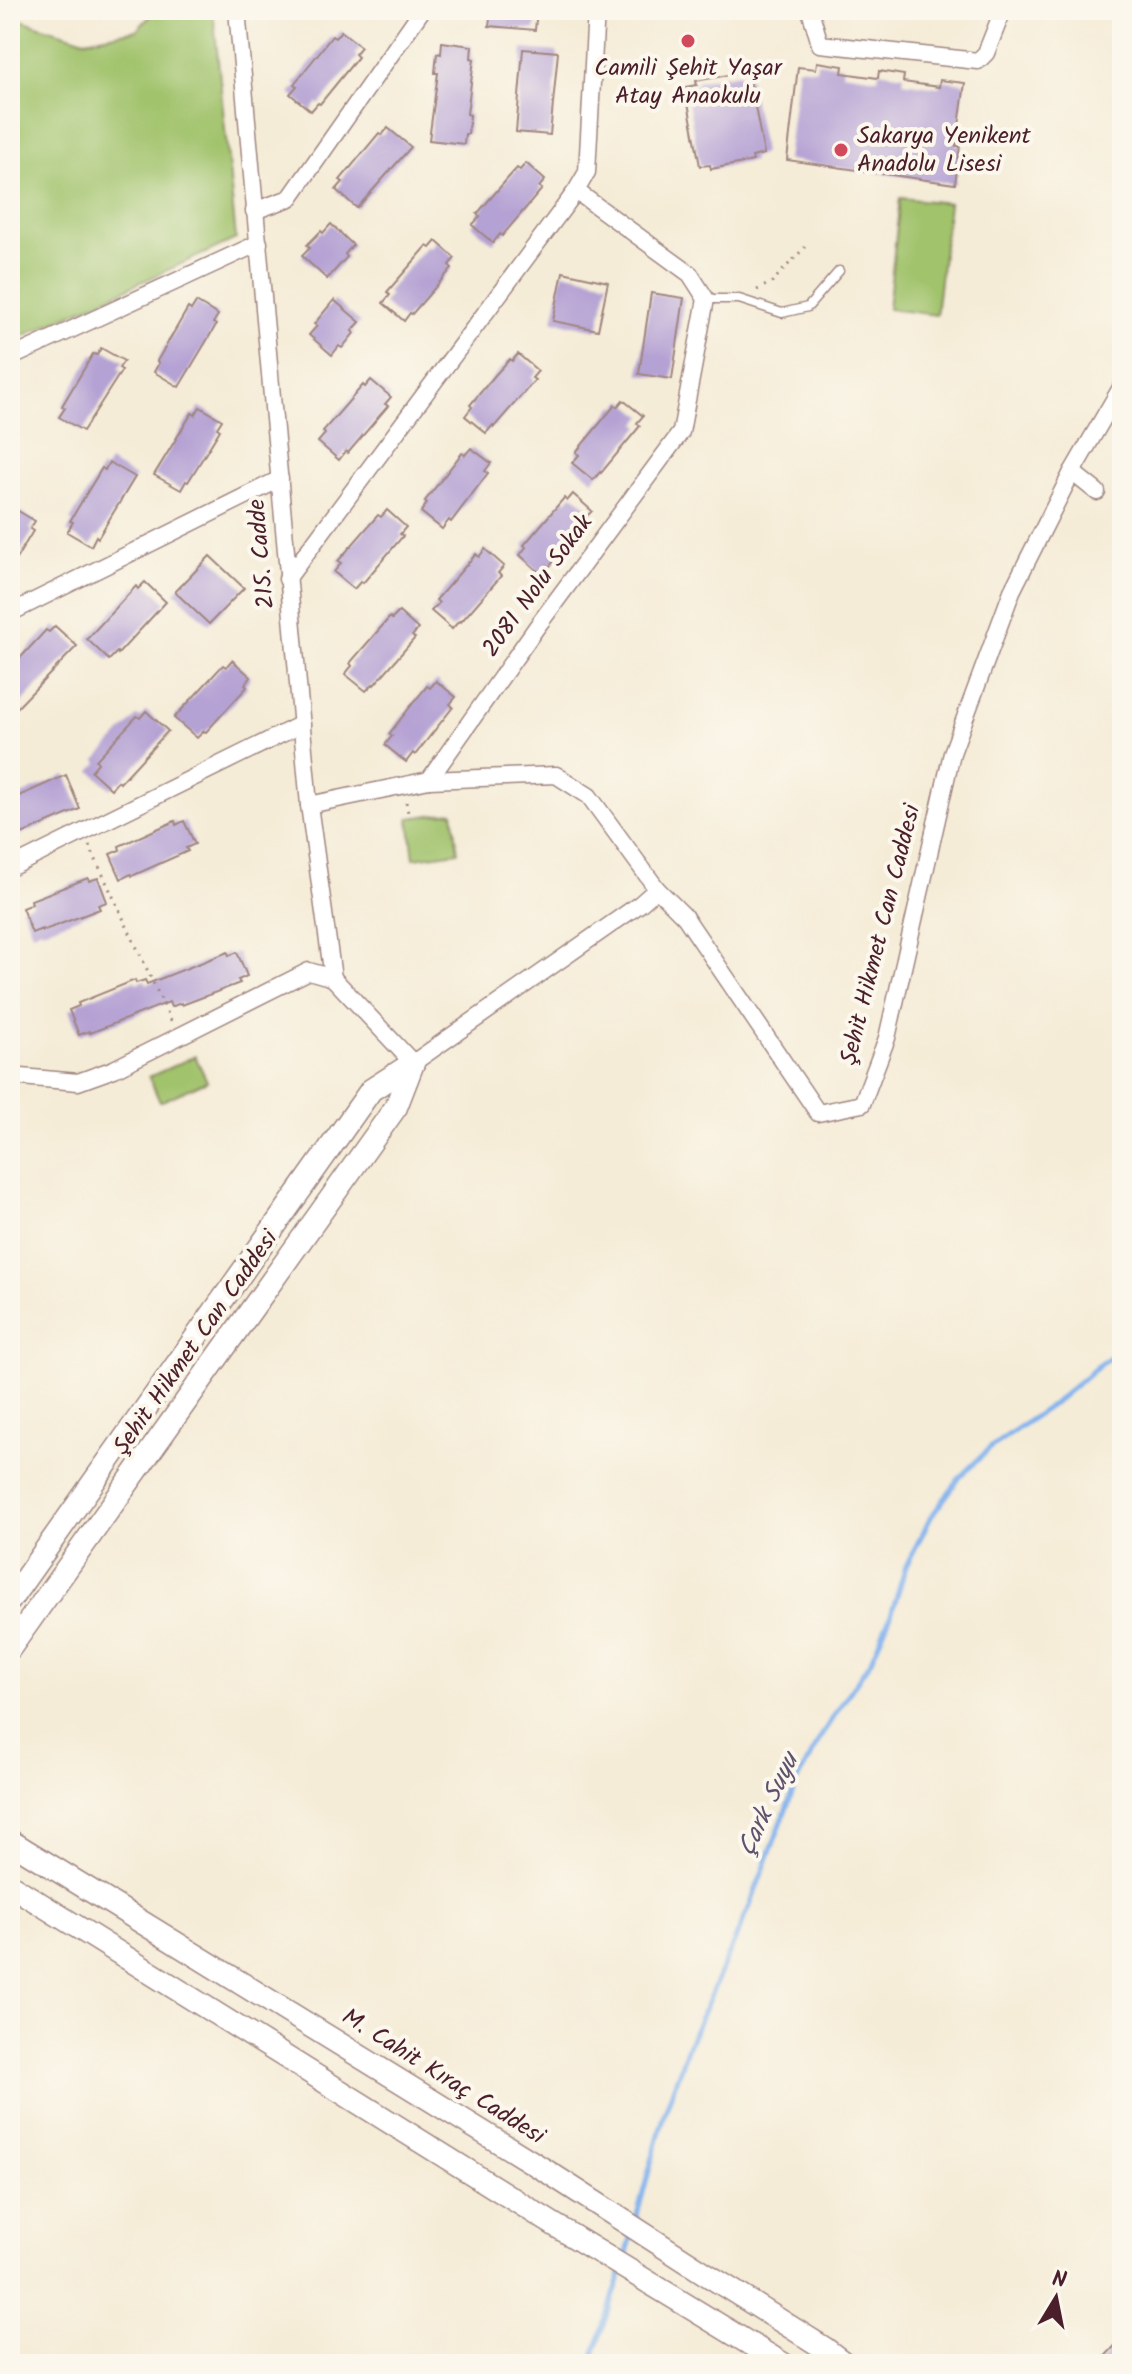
<svg xmlns="http://www.w3.org/2000/svg" width="1132" height="2374" viewBox="0 0 1132 2374" font-family="Kalam,sans-serif">
	<rect width="100%" height="100%" fill="#fbf7ec"/>
	<filter id="ink" filterUnits="userSpaceOnUse"><feTurbulence type="fractalNoise" baseFrequency=".0125" numOctaves="2"/><feDisplacementMap in="SourceGraphic" scale="16" xChannelSelector="R" yChannelSelector="G"/><feConvolveMatrix kernelMatrix="1 2 1 2 8 2 1 2 1" color-interpolation-filters="sRGB"/></filter>
	<filter id="wash" filterUnits="userSpaceOnUse"><feTurbulence type="fractalNoise" baseFrequency=".006" numOctaves="4" result="noise"/><feDisplacementMap in="SourceGraphic" scale="32" xChannelSelector="R" yChannelSelector="G"/><feGaussianBlur stdDeviation="1.8" result="paint"/><feColorMatrix in="noise" values="0 0 0 0 0 0 0 0 0 0 0 0 0 0 0 0 0 1.4 0 .05"/><feComposite in="paint" operator="in"/></filter>
	<g filter="url(#wash)">
		<rect width="100%" height="100%" fill="#f5ecd7"/>
		<g fill="#a1c36c" stroke="#76714c" stroke-width="2">
			<polygon points="156,10 213,10 236,239 10,342 10,26 18,19 85,40 137,30"/>
			<polygon points="900,198 949,203 936,315 888,309"/>
			<polygon points="453,812 458,852 414,858 409,818"/>
			<polygon points="195,1056 207,1081 160,1102 149,1077"/>
		</g>
		<g fill="none" stroke-linecap="round" stroke-linejoin="round">
			<g stroke="#82b2ed" stroke-width="5">
				<polyline points="635,2222 666,2109 688,2046 749,1908 795,1786 824,1731 871,1660 891,1615 906,1566 931,1517 960,1477 991,1447 1054,1403 1104,1361 1122,1350"/>
				<polyline points="625,2260 632,2235"/>
				<polyline points="591,2364 621,2274"/>
			</g>
		</g>
		<g id="blocks">
			<g fill="#b5a2d4">
				<polygon points="491,10 537,10 535,30 489,26"/>
				<polygon points="341,31 361,47 355,54 358,57 320,104 318,103 311,111 290,94 297,86 294,84 314,59 332,36 335,38"/>
				<polygon points="442,42 472,46 471,58 474,59 467,114 470,115 468,134 465,134 464,144 429,140 438,73 435,73 437,53 441,54"/>
				<polygon points="523,49 558,52 550,135 516,132"/>
				<polygon points="817,62 843,66 842,73 878,78 879,71 904,75 903,82 939,87 940,80 965,83 956,146 960,146 955,184 787,160 798,67 816,69"/>
				<polygon points="739,73 740,76 749,75 764,154 752,157 753,161 711,169 710,165 700,166 685,87 697,85 696,81"/>
				<polygon points="388,128 411,147 357,208 336,190 343,182 340,180 379,133 382,135"/>
				<polygon points="526,163 545,180 539,187 542,189 502,236 500,234 493,243 472,225 480,217 477,214 508,178 517,168 520,170"/>
				<polygon points="331,224 353,245 345,254 347,257 327,279 302,256 310,248 307,245 321,231 323,233"/>
				<polygon points="436,241 455,258 449,265 452,268 412,314 410,313 404,321 383,303 390,295 387,292 427,246 430,248"/>
				<polygon points="563,272 608,282 598,330 553,321"/>
				<polygon points="651,293 684,298 672,379 639,374"/>
				<polygon points="334,300 360,322 352,331 354,333 342,348 339,346 332,355 309,335 317,326 314,324"/>
				<polygon points="196,302 218,315 213,323 216,325 179,387 154,372 159,363 157,361 188,308 191,310"/>
				<polygon points="101,348 124,361 119,368 122,370 83,431 59,417 65,408 62,406 72,389 93,354 97,355"/>
				<polygon points="518,354 538,371 532,378 535,380 494,427 493,425 486,433 465,416 472,407 470,405 496,374 510,359 512,361"/>
				<polygon points="371,380 391,397 385,404 388,406 348,453 346,451 339,460 318,442 325,434 323,431 363,385 365,387"/>
				<polygon points="623,400 643,416 637,423 640,426 601,473 600,472 593,480 572,463 579,455 576,452 615,405 617,407"/>
				<polygon points="200,407 222,420 217,428 220,430 188,482 186,481 181,490 154,475 192,413 195,415"/>
				<polygon points="471,448 491,463 485,471 488,473 451,522 449,520 442,529 421,512 427,503 425,501 462,453 465,455"/>
				<polygon points="109,462 135,477 98,538 96,536 91,546 67,532 73,522 70,521 91,486 102,468 105,470"/>
				<polygon points="573,494 592,511 586,517 589,520 549,567 547,565 540,573 520,555 526,547 524,545 564,498 567,501"/>
				<polygon points="10,506 35,521 30,529 33,531 10,569"/>
				<polygon points="387,510 406,527 400,534 403,536 363,583 361,581 354,589 334,572 341,563 338,561 378,515 381,517"/>
				<polygon points="485,549 504,566 498,573 501,576 461,622 459,621 452,629 431,611 439,603 436,600 476,554 479,557"/>
				<polygon points="210,556 244,588 209,624 175,592"/>
				<polygon points="145,582 166,602 118,654 117,652 109,660 87,639 136,586 138,589"/>
				<polygon points="399,612 418,629 412,636 415,638 374,685 373,684 366,691 345,674 352,666 350,663 363,648 390,617 392,619"/>
				<polygon points="55,626 77,646 10,715 10,669 46,630 49,632"/>
				<polygon points="232,660 251,677 245,684 247,687 206,732 204,731 197,738 174,718 223,665 226,667"/>
				<polygon points="436,681 456,697 450,704 453,707 415,755 413,753 406,762 385,745 392,736 389,734 414,702 427,686 430,688"/>
				<polygon points="146,711 168,731 120,783 118,781 111,789 91,771 98,763 96,760 137,716 140,718"/>
				<polygon points="66,775 80,809 10,839 10,800"/>
				<polygon points="175,821 176,825 184,821 195,844 186,848 188,851 132,876 131,874 121,879 110,854 120,850 119,846"/>
				<polygon points="88,878 89,881 98,878 107,902 98,905 100,909 42,931 42,929 32,933 22,908 32,904 31,900"/>
				<polygon points="228,952 229,956 237,952 247,976 238,980 240,983 182,1005 181,1003 171,1007 169,1002 90,1033 89,1031 79,1035 69,1010 79,1006 78,1003 135,980 136,983 145,980 147,984"/>
				<polygon points="1122,2338 1122,2364 1098,2364"/>
			</g>
		</g>
	</g>
	<g filter="url(#ink)">
		<use href="#blocks" fill-opacity="0" stroke="#a08681" stroke-width="2"/>
		<g fill="none" stroke-linecap="round" stroke-linejoin="round">
			<defs>
				<polyline id="lane" points="706,299 739,299 782,313 808,307 839,271"/>
				<g id="street">
					<polyline points="237,10 309,805 333,978 413,1063 640,904 657,889 685,917 818,1113 862,1104 887,1038 952,753 1012,591 1072,472 1122,386"/>
					<polyline points="810,10 820,44 978,61 986,53 1003,10"/>
					<polyline points="254,211 290,198 422,10"/>
					<polyline points="10,358 259,243"/>
					<polyline points="1072,472 1097,492"/>
					<polyline points="287,579 576,191"/>
					<polyline points="10,613 280,479"/>
					<polyline points="429,780 556,775 589,796 657,889"/>
					<polyline points="309,805 429,780 536,628 681,432 706,299 690,274 576,191 587,172 596,10"/>
					<polyline points="10,868 302,724"/>
					<polyline points="10,1076 78,1082 114,1069 309,971 333,978"/>
				</g>
				<g id="secondary">
					<polyline points="10,1600 371,1090 413,1063"/>
					<polyline points="10,1648 396,1107 413,1063"/>
					<polyline points="10,1841 551,2174 706,2274 824,2348 845,2364"/>
					<polyline points="10,1885 553,2224 783,2364"/>
				</g>
			</defs>
			<use href="#lane" stroke="#a08681" stroke-width="11"/>
			<use href="#street" stroke="#a08681" stroke-width="19"/>
			<use href="#secondary" stroke="#a08681" stroke-width="25"/>
			<g stroke="#a08681" stroke-width="3" stroke-dasharray="2 6" stroke-linecap="butt">
				<polyline points="757,290 772,282 805,247"/>
				<polyline points="406,802 409,818"/>
				<polyline points="89,845 172,1023"/>
			</g>
			<use href="#lane" stroke="#fff" stroke-width="8"/>
			<use href="#street" stroke="#fff" stroke-width="16"/>
			<use href="#secondary" stroke="#fff" stroke-width="22"/>
		</g>
	</g>
	<g fill="#d1495b" stroke="#fbf7ec" stroke-width="3">
		<circle cx="688" cy="41" r="8"/>
		<circle cx="841" cy="150" r="8"/>
	</g>
	<g text-anchor="middle" dominant-baseline="central" stroke-width="8" stroke-linejoin="round" paint-order="stroke">
		<g font-size="24" fill="#4a1f2b" stroke="#fbf7ec">
			<text x="688" y="68">Camili Şehit Yaşar<tspan x="688" dy="28">Atay Anaokulu</tspan></text>
			<text x="857" y="136" text-anchor="start">Sakarya Yenikent<tspan x="857" dy="28">Anadolu Lisesi</tspan></text>
		</g>
		<g font-size="24" fill="#4a1f2b" stroke="#fbf7ec">
			<text transform="translate(262 554) rotate(-95)">215. Cadde</text>
			<text transform="translate(538 586) rotate(-54)">2081 Nolu Sokak</text>
			<text transform="translate(881 935) rotate(-76)">Şehit Hikmet Can Caddesi</text>
			<text transform="translate(196 1343) rotate(-55)">Şehit Hikmet Can Caddesi</text>
			<text transform="translate(443 2077) rotate(32)">M. Cahit Kıraç Caddesi</text>
		</g>
		<g font-size="26" font-style="italic" fill="#5e526f" stroke="#fbf7ec">
			<text transform="translate(769 1805) rotate(-65)">Çark Suyu</text>
		</g>
	</g>
	<rect width="1132" height="2374" fill="none" stroke="#fbf7ec" stroke-width="40"/>
	<g transform="translate(1056 2298) rotate(10)" stroke="#fbf7ec" stroke-width="6" paint-order="stroke">
	<path d="M0-6L14 30L0 20L-14 30Z" fill="#4a1f2b"/>
	<text y="-12" font-size="22" font-weight="bold" text-anchor="middle" fill="#4a1f2b">N</text>
	</g>
</svg>
